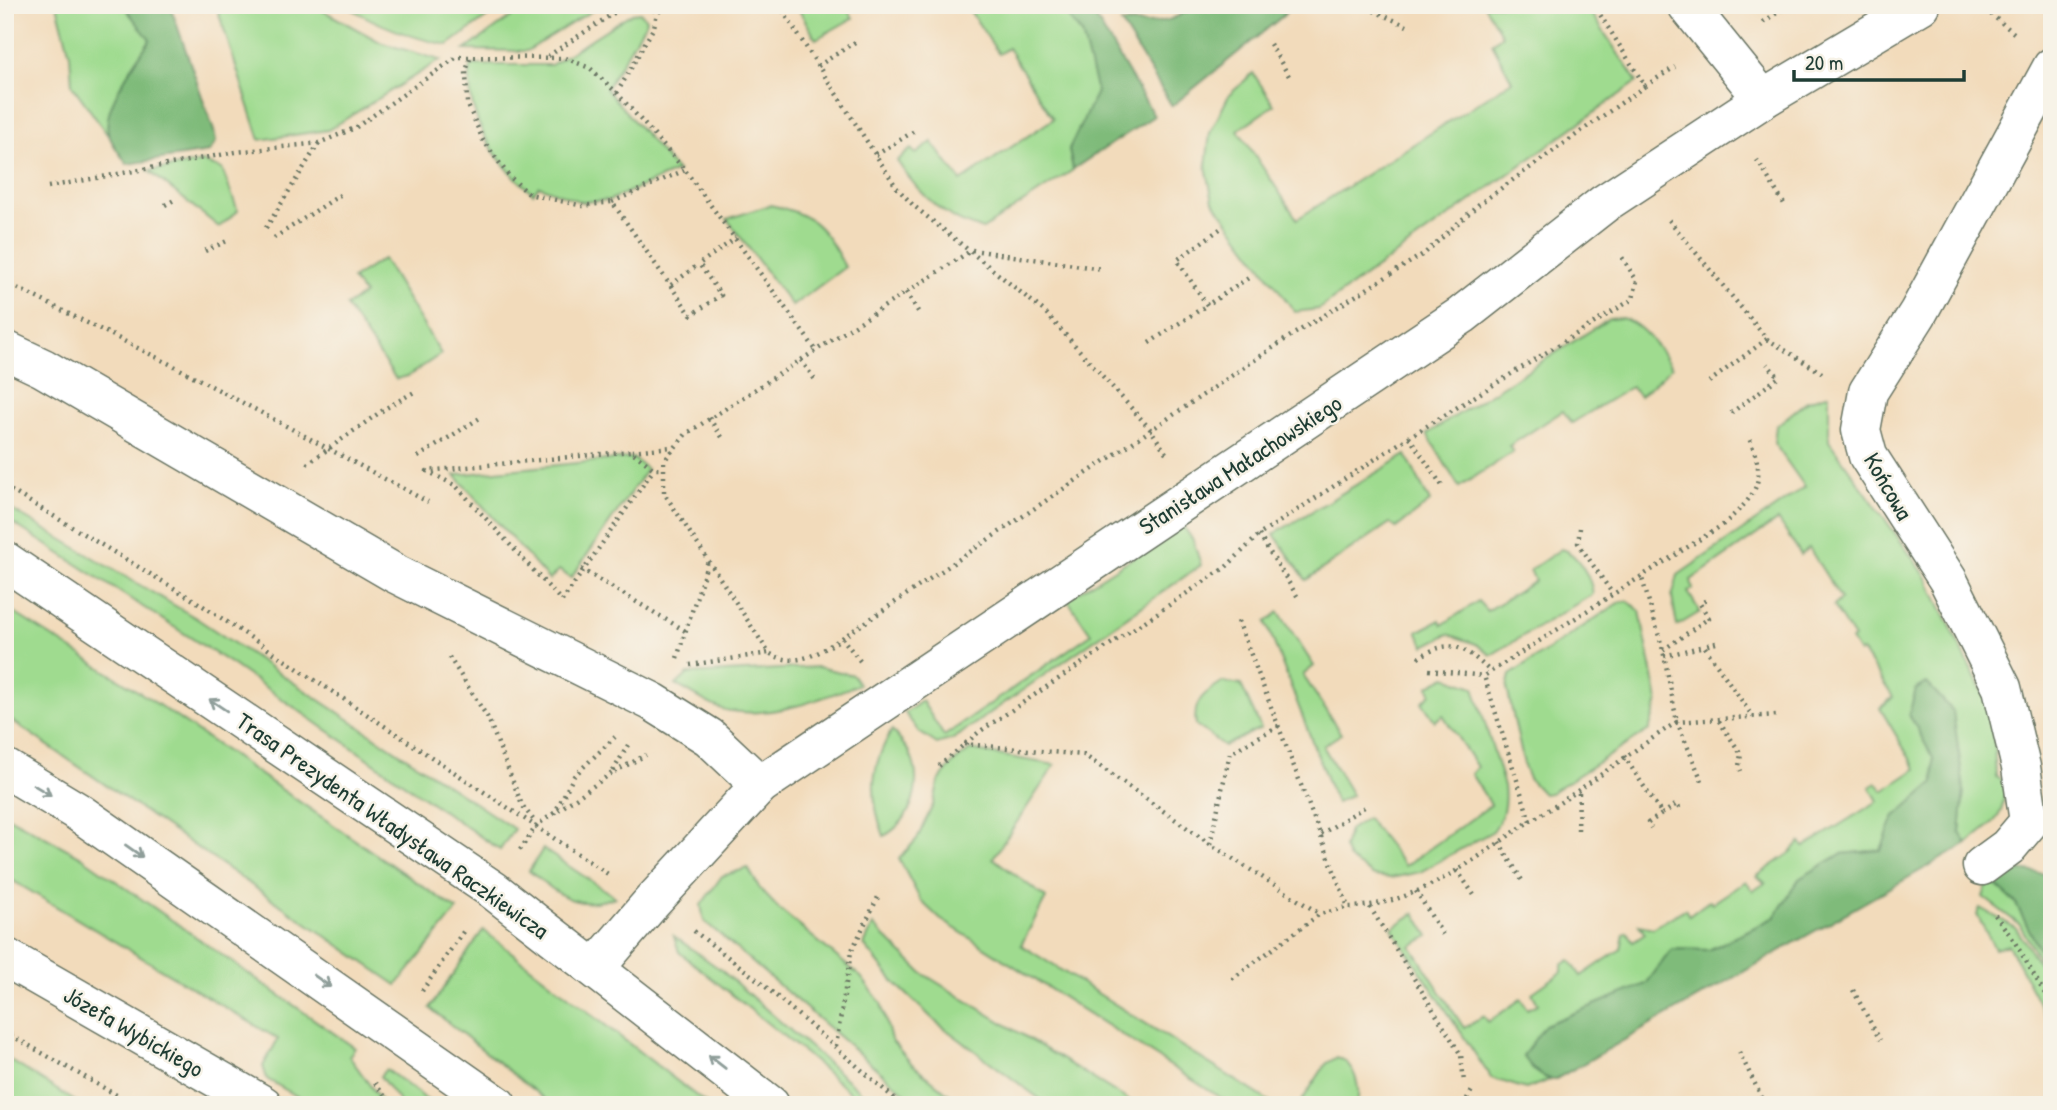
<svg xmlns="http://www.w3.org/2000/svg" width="2057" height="1110" viewBox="0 0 2057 1110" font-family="'Patrick Hand',sans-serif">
	<rect width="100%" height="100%" fill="#f7f3e8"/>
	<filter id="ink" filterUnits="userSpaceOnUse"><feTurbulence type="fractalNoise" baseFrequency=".0143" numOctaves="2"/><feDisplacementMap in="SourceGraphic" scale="14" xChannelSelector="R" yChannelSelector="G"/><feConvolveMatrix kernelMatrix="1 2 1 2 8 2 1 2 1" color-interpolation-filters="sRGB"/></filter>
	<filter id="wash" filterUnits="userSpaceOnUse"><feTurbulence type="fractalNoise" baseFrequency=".00686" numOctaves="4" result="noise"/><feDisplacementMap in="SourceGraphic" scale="28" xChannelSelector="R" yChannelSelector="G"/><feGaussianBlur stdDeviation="1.57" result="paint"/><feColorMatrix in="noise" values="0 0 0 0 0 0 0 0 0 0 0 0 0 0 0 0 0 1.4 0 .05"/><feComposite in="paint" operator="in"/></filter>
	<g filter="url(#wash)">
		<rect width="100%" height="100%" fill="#f2dbbb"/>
		<g fill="#9fdb8f" stroke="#5f8c62" stroke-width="2">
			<path d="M57,5H123L151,39C130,70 111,97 107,134L72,85L70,55Z"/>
			<polygon points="216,5 313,5 382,43 440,60 328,130 260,140"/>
			<path d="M345,5H504L448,45C411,38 377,25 345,5Z"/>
			<polygon points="528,5 601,5 527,51 465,50"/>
			<polygon points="796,5 845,5 853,18 816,39"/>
			<path d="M966,5H1058L1082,34L1098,92L1069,149L1073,170L983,229C945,221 918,193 897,161L911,149L916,154L932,142L961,181L1053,119L1008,48L999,54Z"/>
			<polygon points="1484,5 1586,5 1637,82 1319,309 1295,312 1213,201 1206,166 1210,133 1229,95 1253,73 1274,105 1238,130 1297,219 1512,81 1492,43 1502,35"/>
			<path d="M640,12L646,19L645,24L606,89L677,171L610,200L581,202L539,186L533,193C495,163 463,115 471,65H551L632,13Z"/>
			<polygon points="203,162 222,169 238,211 219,227 149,171"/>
			<path d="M770,205C815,214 824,228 845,267L792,306L727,219Z"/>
			<polygon points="383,259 441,354 408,376 396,379 346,306 364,294 352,279"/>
			<path d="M1622,318C1645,325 1658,349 1672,367L1640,396L1631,387L1572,423L1563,411L1509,446L1513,452L1459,487L1427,434L1609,319Z"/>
			<path d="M1829,394V441L1927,578L1985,698L1994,741L1996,777L2004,782C2007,818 1993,823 1967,844L1960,833L1964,789L1909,714L1933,758L1934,783L1894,817L1881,850L1841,854L1799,879L1775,917L1709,950L1672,949L1646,984L1545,1025L1532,1069L1549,1080L1526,1089L1491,1078L1392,928L1415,913L1429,936L1411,946L1464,1028L1484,1016L1488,1022L1521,999L1527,1009L1538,1004L1532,993L1562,972V965L1570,960L1581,976L1621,949L1624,934L1627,932L1633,942L1645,934L1639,925L1653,928L1685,909L1689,916L1710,900L1713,903L1746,881L1753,891L1765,883L1757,876L1789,854L1800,842L1804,847L1878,801L1870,787L1877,783L1883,791L1916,769L1880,708L1893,697L1862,651L1859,653L1851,640L1854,638L1833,606L1841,599L1809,548L1801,555L1778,520L1691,580L1693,589L1688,592L1700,612L1677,626L1672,597L1678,575L1805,487L1774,443L1776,426L1807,401Z"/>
			<polygon points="1406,455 1430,502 1396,528 1390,523 1306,580 1274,534"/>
			<polygon points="628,458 633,458 647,469 571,578 559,570 549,580 455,475"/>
			<polygon points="5,506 196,618 514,829 500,850 233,665 5,518"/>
			<polygon points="1183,526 1193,540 1201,565 953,739 937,744 919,732 905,713 922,701 944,736 1091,634 1067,599"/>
			<path d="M1561,549C1578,553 1591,578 1593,594L1491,655L1476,644L1448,634L1425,646L1417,632L1440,620L1442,625L1478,601L1487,611L1535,581L1530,570Z"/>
			<polygon points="1628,601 1640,611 1658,701 1649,730 1550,793 1543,794 1529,779 1525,769 1507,688 1510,675 1620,602"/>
			<polygon points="5,607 147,697 457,910 397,985 5,716"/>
			<polygon points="1279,612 1314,666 1303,675 1341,734 1323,746 1352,795 1336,803 1266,622"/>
			<path d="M818,667L853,675L859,684C821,699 774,718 731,711C713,709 693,693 676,685L688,674Z"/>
			<path d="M1446,677L1474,687L1504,786C1506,803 1504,817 1493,831L1420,872L1391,878L1374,876L1349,859L1344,848L1349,830L1367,818L1405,866L1491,805L1471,774L1477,767L1443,715L1435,721L1422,702L1431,694L1429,686Z"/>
			<path d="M1222,682L1241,685L1261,728L1224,746L1196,725C1192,702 1204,693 1222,682Z"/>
			<path d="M892,730C897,737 904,744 909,752C925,782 912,821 884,836C869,796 870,767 892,730Z"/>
			<polygon points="970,750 1055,765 993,858 1046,898 1021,945 1275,1105 1232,1105 940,919 921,901 899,859 917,839 933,805 939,781 952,764"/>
			<polygon points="5,815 80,856 355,1048 349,1056 384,1105 312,1105 267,1079 263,1066 278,1039 5,876"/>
			<path d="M543,849L615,897C575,912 559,894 529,871Z"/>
			<polygon points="748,868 760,889 779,909 861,977 881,1003 891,1040 911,1063 962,1105 919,1105 704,921 701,905 722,876"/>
			<polygon points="1989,879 2015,902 2052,974 2052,982 2020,925 1983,897"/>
			<polygon points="1980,908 2016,928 2052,984 2052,1027 2008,945 1995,949 1977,915"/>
			<polygon points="873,925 922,973 1136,1105 1048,1105 936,1022 894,982 864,945"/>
			<polygon points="483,930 708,1105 552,1105 430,1008"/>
			<polygon points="674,936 721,970 876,1105 864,1105 807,1055 689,960 679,952"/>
			<polygon points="5,1057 81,1105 5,1105"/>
			<path d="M1337,1057C1355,1063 1361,1087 1357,1105H1299L1326,1064Z"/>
			<polygon points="386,1069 434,1105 402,1105 380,1076"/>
		</g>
		<g fill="#7fbb7a" stroke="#4f7c57" stroke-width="2">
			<path d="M123,5H170L214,131L216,142L209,152L127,164C121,155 112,145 109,135C99,110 137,60 150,40Z"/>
			<polygon points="1058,5 1088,5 1154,116 1073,169 1069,149 1097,92 1082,34"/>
			<path d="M1195,5H1290L1284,15L1172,106L1121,23C1149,24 1172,25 1195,5Z"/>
			<path d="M1927,683L1953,711L1964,789L1960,833L1967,844L1556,1079C1541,1080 1531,1067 1523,1056L1545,1025L1646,984L1672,949L1709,950L1775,917L1799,879L1841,854L1881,850L1894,817L1934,783L1933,758L1909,714L1916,689Z"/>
			<polygon points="2019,870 2052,875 2052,974 2015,902 1989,879"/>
		</g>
	</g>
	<g filter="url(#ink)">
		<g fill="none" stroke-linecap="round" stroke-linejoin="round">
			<defs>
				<g id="street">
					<polyline points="1687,5 1763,99"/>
					<polyline points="5,350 43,368 396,574 653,702 709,737 760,785"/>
					<polyline points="1982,866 2008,847 2029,822 2021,767 2002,688 1948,580 1868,456 1861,430 1868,392 1918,313 2052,67"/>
					<polyline points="5,957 263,1105"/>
					<polyline points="596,967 652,902 760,785 1462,315 1605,203 1763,99 1921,5"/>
				</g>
				<g id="secondary">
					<polyline points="5,561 493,890 770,1105"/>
					<polyline points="5,768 78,812 497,1105"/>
				</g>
			</defs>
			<use href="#street" stroke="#697463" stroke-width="41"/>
			<use href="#secondary" stroke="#697463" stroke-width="41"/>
			<g stroke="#697463" stroke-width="4.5" stroke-dasharray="2 5" stroke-linecap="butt">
				<polyline points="648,5 657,13 668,5"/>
				<polyline points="779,5 897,188 914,206 1045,312 1151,430 1166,453"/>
				<polyline points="1361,5 1407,26"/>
				<polyline points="1980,5 2015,34"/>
				<polyline points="1763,22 1789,5"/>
				<polyline points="1270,44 1289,76"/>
				<polyline points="548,56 626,5"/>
				<polyline points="470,59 466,71 467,103 483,140 509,176 529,194 583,206 612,202 691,315 721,295 699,264 736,238"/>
				<polyline points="818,66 858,40"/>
				<polyline points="1645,86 1675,67"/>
				<polyline points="617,93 654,27 657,13"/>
				<polyline points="876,155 916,130"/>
				<polyline points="1757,160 1786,207"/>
				<polyline points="48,187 236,152 319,143 355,128 457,57 565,58 590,68 617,93 685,170 816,350"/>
				<polyline points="612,202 685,170"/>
				<polyline points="165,205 176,199"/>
				<polyline points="1669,220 1767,339 1822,373"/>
				<polyline points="266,228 319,143"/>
				<polyline points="1220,229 1177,260 1207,305 1250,277"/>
				<polyline points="274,238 340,195"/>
				<polyline points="205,251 227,241"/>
				<polyline points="5,282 174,366 428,502"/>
				<polyline points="671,285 699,264"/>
				<polyline points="906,292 919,313"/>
				<polyline points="1149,343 1207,305"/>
				<polyline points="801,360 815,380"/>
				<polyline points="1709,382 1767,339"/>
				<polyline points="1731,413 1779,377 1767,364"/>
				<polyline points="709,418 724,440"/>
				<polyline points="1409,437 1443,487"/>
				<polyline points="632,451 672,447"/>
				<polyline points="418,457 483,416"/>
				<polyline points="307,464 386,408 416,391"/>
				<polyline points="5,487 197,602 611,876"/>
				<polyline points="1580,528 1578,543 1612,593"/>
				<polyline points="1259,535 1299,599"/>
				<polyline points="581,569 687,632"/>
				<polyline points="558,597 456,486 427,471 631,451 654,469 662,469"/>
				<polyline points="562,601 654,469"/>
				<path d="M1238,621L1348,907C1417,906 1476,858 1530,821L1484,676L1724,524C1758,493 1768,481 1748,436"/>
				<polyline points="842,638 1289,337 1425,253 1479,204 1645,86 1594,5"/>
				<polyline points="1716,643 1704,646 1753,717"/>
				<polyline points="1663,650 1709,618 1700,604 1708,599"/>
				<polyline points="1664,656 1704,646"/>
				<polyline points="449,657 488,718 522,805 535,822"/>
				<polyline points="677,658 708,561"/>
				<path d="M1418,658C1452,637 1463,646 1491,672"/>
				<path d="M860,661L842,638C819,653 796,669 769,653L664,493V461L686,434L972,250L1102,269"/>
				<polyline points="690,665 769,653"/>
				<polyline points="1429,670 1484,676"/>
				<polyline points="1719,721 1741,754 1739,766 1741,771"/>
				<polyline points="964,744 1084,755 1210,844 1320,914"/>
				<polyline points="628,745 612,773 646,755"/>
				<polyline points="1624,756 1662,814 1648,823 1651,828"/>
				<polyline points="939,766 979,732 1226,567 1259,535 1409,437 1633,299 1637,281 1620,254"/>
				<polyline points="1702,781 1677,722 1777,715"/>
				<polyline points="554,814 574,776 615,737"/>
				<polyline points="1662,814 1677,804 1680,810"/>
				<path d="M1530,821C1582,791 1627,754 1677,722L1663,650L1641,575"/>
				<polyline points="1578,830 1579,793"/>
				<polyline points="1321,834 1366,806"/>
				<polyline points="1499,842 1523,882"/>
				<polyline points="1210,844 1230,753 1280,725"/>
				<polyline points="520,850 537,825 612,773"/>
				<polyline points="1457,870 1476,898"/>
				<polyline points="1416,891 1443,935"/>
				<polyline points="1370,907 1461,1055 1464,1082"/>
				<polyline points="1995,915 2013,939 2052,1006"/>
				<polyline points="694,931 759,981 902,1105"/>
				<polyline points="1232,979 1320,914 1348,907"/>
				<polyline points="1853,990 1880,1040"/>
				<polyline points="422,991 465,929"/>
				<polyline points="5,1032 134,1105"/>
				<polyline points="836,1046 851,952 880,893"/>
				<polyline points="1739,1052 1764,1102"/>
				<polyline points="375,1083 391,1105"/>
				<polyline points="1463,1105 1473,1089"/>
			</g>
			<use href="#street" stroke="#fff" stroke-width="38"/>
			<use href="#secondary" stroke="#fff" stroke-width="38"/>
		</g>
		<defs><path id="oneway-shaft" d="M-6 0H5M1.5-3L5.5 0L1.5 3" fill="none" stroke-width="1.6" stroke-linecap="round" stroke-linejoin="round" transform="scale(1.75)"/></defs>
		<g stroke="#8f9e9a">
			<use href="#oneway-shaft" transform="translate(218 705) rotate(-146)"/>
			<use href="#oneway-shaft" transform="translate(42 790) rotate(31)"/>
			<use href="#oneway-shaft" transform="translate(134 851) rotate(35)"/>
			<use href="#oneway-shaft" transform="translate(322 981) rotate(35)"/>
			<use href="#oneway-shaft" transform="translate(717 1062) rotate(-142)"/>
		</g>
	</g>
	<g text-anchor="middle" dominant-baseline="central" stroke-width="5" stroke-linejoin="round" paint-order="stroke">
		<g font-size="24" fill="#1f3d34" stroke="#f7f3e8">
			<text transform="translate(1240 464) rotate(-33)">Stanisława Małachowskiego</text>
			<text transform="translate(1889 486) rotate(60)">Końcowa</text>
			<text transform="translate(393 825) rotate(35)">Trasa Prezydenta Władysława Raczkiewicza</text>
			<text transform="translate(134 1031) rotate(30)">Józefa Wybickiego</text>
		</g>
	</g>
	<rect width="2057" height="1110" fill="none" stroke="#f7f3e8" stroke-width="28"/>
	<path d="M1794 70v10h170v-10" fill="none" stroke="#1f3d34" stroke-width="3.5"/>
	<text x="1805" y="70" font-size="21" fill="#1f3d34" stroke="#f7f3e8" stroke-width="5" paint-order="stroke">20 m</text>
</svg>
